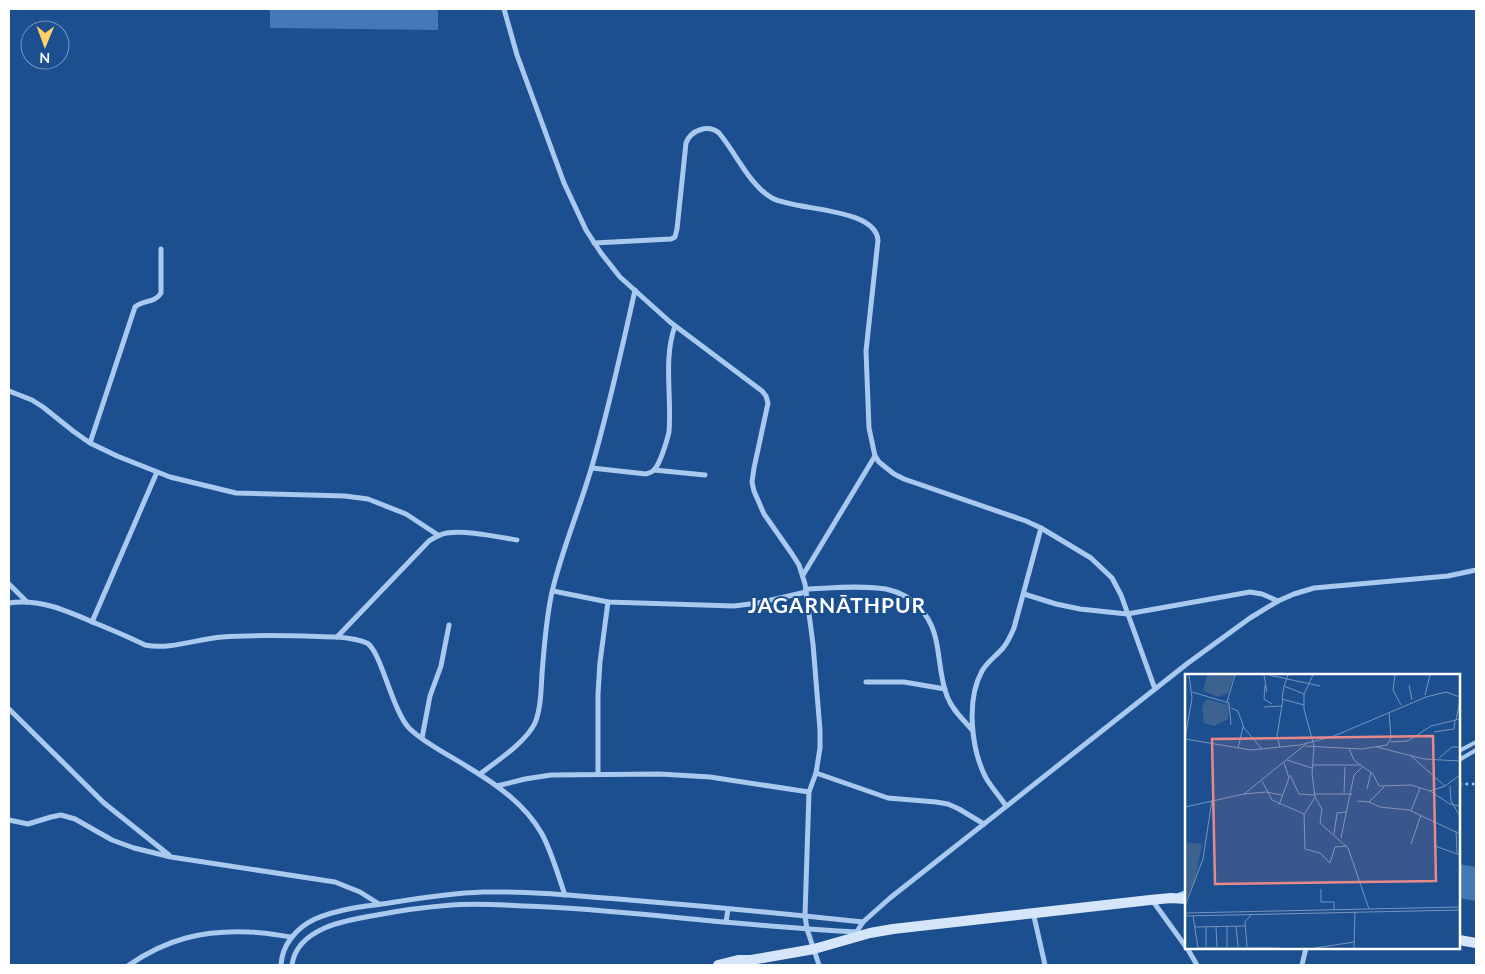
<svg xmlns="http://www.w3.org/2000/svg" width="1485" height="974" viewBox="0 0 1485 974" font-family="Lato,sans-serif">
	<rect width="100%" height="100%" fill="#1b4f8f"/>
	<g fill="#4478b7">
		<polygon points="270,9 438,9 438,30 270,28"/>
		<polygon points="1459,864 1476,867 1476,901 1459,898"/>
	</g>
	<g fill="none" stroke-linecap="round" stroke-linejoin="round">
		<polyline stroke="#a9c9ee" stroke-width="2.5" stroke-dasharray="2.5 4" stroke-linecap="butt" points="1459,784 1476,784"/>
		<g stroke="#a9c9ee" stroke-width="4">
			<polyline points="1459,751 1476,742"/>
			<polyline points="1459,760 1476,750"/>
			<polyline points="1178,895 1186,892"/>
		</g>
		<g stroke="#a9c9ee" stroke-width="5">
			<polyline points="504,9 517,55 564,183 586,230 601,253 620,277 670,322 762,391 766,396 768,403 754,468 752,482 754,491 764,514 792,554 799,565 805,584 813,644 820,730 820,748 816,773 809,792 805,916 807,929 819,965"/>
			<path d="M594,243L671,239L675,237L677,229L686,143C691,130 708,124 719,133C736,153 750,186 772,198C795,211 875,207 878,240L866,351L869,428L875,456L879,462L894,474L904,479L1026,521L1041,528L1091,558L1112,578L1121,595L1155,689"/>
			<polyline points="9,391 32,400 43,407 73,431 90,443 117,456 170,477 236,493 345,496 368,499 406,514 438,535"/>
			<path d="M90,443L135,307C143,300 155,303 161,293V249"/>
			<path d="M592,468L646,474C649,473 651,473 654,470C660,464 667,441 669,432C672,397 663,359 675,326"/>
			<polyline points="654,470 705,475"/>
			<polyline points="803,575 875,456"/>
			<polyline points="9,584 27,602"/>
			<path d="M806,589C832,588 860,585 886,589C899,592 910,597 919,607C944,633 935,665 947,696C952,710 963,719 972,730"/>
			<polyline points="553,591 608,602 734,606 758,603 806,592"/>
			<polyline points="1024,594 1056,604 1080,609 1127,614 1250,592 1262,594 1278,601"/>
			<path d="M9,603C39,598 67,611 95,623C112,630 129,637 145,645C170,650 197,639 222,637C260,634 299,636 337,637C347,638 358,639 367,643C381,651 392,710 409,728C425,744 448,754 466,766C496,784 525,804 542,834C552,853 558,875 565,895"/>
			<polyline points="92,622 157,472"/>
			<path d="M337,637L429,541C435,537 440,534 447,533C467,530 497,537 517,540"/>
			<polyline points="866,682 904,682 945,689"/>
			<polyline points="9,709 104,803 169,855"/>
			<polyline points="422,738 430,696 441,666 449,625"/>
			<polyline points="816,773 888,798 936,802 948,804 959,809 984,824"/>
			<path d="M480,774C498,760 525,743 535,723C541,708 541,690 542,674C544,647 546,619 552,592C562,549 580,508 592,466C609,408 622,349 635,290"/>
			<polyline points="598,774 598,694 600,662 608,602"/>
			<polyline points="497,786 525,779 551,775 660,774 710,777 809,792"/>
			<path d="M1006,806C1000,797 992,788 986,778C971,749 966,700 982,671C987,662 996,656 1003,648C1008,642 1011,635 1014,628L1041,528"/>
			<polyline points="9,820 28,824 51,817 61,815 75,819 112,840 134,848 171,857 335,882 360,892 379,904"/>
			<polyline points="1152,900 1186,947"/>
			<polyline points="1033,912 1045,965"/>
			<polyline points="726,922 728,909"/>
			<polyline points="854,936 863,922 890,898 1188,663 1250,618 1278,601 1294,594 1314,588 1448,576 1476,570"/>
			<polyline points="1187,948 1197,965"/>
			<path d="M129,965C167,939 203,930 249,932C263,932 277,935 291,937"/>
			<path d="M281,965C282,945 296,928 315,919C338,909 365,906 389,903C420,898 451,893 483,892C535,891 589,897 641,901C715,907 789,914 863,922"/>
			<path d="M292,965C297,928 346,920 377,915C402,910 427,907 452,905C476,903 500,905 524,906C591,908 658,916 724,922C768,926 812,930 857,932"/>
			<polyline points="1302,965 1306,948"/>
		</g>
		<g stroke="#d6e6fa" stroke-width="10">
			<polyline points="1459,940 1476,943"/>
			<polyline points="718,965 738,960 751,960 814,949 870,933 893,929 1150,900 1171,898 1186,899"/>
		</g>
	</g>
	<g text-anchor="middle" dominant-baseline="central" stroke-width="4" stroke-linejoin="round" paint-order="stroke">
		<g font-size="21" font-weight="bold" letter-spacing="1" fill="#fff" stroke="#1b4f8f">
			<text x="837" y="604">JAGARNĀTHPUR</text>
		</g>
	</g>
	<g transform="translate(1185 674)">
		<rect width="275" height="275" fill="#1b4f8f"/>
		<path d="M22,1H49L43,19L33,23L18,17ZM21,25L44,31L43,45L30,52L19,49L17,34ZM0,168L17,170L10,207L0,227Z" fill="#3c6290"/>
		<path fill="none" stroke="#7695bc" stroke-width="1" d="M79,1L82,18M84,1L135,12M103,1L99,12L119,20M128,1L119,20V35L129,72L127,100L130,123L137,135L135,149L163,174L184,235M210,1L208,16L216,31M80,11L79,25L87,30M224,11L227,26M99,12L97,25L119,31M7,18L44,29L46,51M240,21L245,1M42,28L50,1M79,33L97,32M46,34L53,37L59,54L77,75M271,46L275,26M249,58L269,55L270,46M0,65L7,24L4,1M0,65L66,76L115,71L149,62L241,23L261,18L275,23M205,68L223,67L246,52L275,45M120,72L177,75L202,71L206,64L204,39M95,73L92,62L98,25M192,73L239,85L275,87M53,74L58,53M164,75L169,86L188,100L194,112L226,111L245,117L260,112M225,81L260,112L275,101M254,84L267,73H275M102,86L127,94M128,91H175M105,101L114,120L129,121M77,107L87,126L119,140L120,175L135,179L145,189L150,173L162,172M265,112L266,127L275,142M182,115L186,98M245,117L265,130L275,132M159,119L160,93M59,120L81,118L97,121M129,120H167M172,127L184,128L199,113M184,128L195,133L224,136L275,160M94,131L104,104L99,89M0,133L59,120L121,70M226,137L235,114M119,141L130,123M271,157L272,179M149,160L152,139L161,138M156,164L169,101L177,93M226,170L236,141M250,172L275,181M136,215V228H149V236M0,232L18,185L27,126M0,239L275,233M0,242L275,236M8,242L13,274H94M51,252L53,273M10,253L60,252M21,253V274M31,253L32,273M42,273V252M62,273L60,248L66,241M130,274L169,268M169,274L170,238"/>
		<path fill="#e88989" fill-opacity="0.15" stroke="#e88989" stroke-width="2.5" d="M248,62L251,207L30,210L27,65Z"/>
		<rect width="275" height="275" fill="none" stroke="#fff" stroke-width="2.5"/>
	</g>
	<rect width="1485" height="974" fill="none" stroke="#ffffff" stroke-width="20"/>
	<g transform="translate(45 45) rotate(181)"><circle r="24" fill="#1b4f8f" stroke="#7695bc"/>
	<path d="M0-4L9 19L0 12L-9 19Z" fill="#ffd166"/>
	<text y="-8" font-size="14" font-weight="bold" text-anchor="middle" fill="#ffffff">N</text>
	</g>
</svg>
